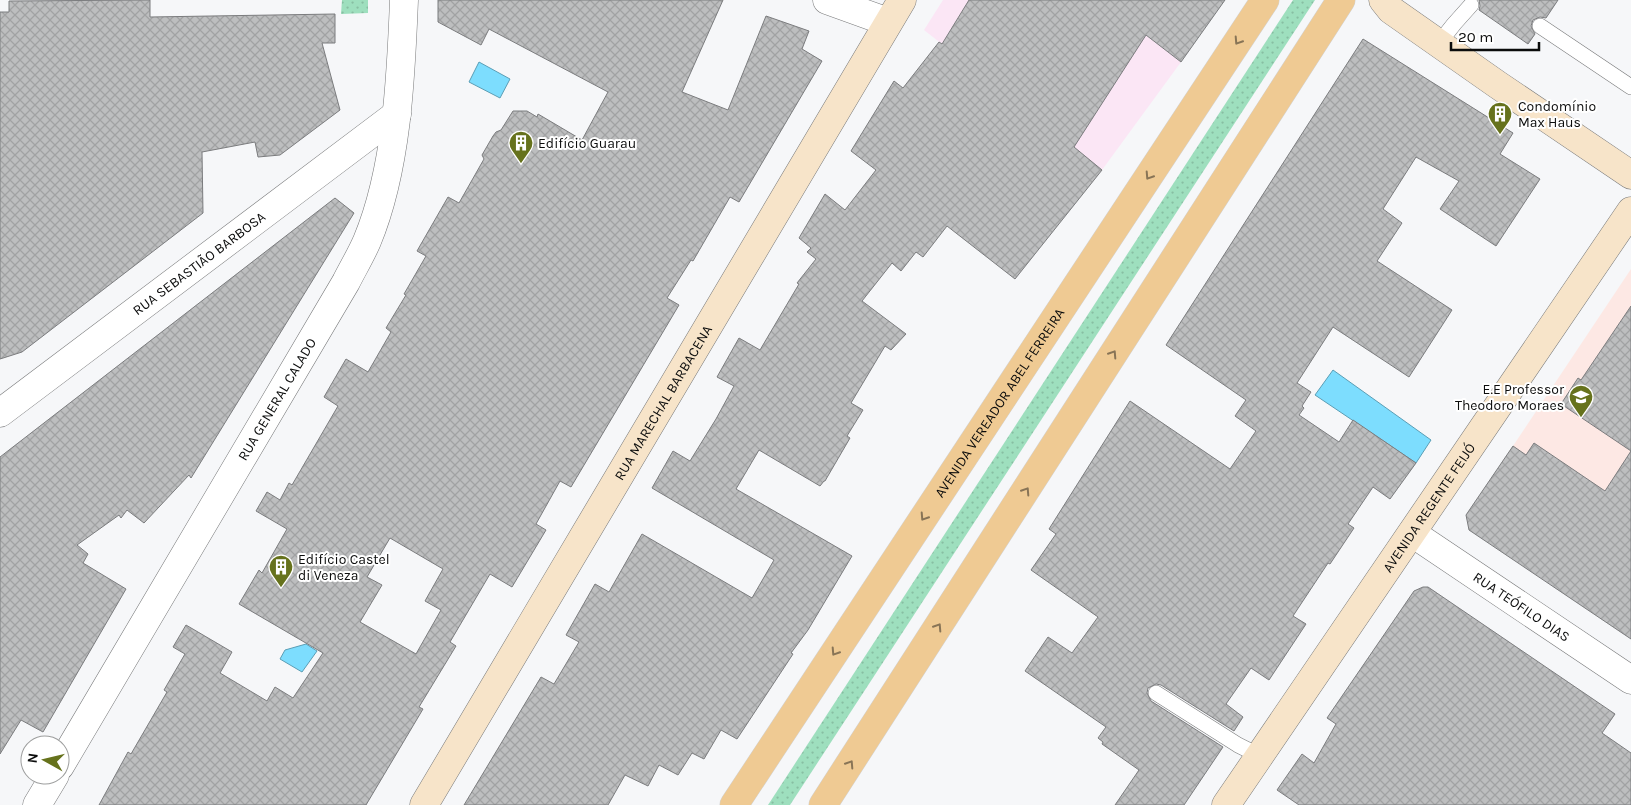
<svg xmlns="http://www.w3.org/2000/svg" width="1631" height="805" viewBox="0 0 1631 805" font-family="Karla,sans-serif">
	<defs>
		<pattern id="grass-dots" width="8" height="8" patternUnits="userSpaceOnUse" patternTransform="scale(1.25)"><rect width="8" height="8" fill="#9edfbe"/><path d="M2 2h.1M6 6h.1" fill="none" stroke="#87bea2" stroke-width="1.8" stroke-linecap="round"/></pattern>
		<pattern id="building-cross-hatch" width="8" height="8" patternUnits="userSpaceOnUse" patternTransform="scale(1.25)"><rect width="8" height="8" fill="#bdbebf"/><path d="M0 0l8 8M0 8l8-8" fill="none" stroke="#a1a2a3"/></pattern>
	</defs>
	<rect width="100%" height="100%" fill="#f6f7f9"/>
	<polygon fill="#fbe6f5" points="943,0 1100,0 1181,62 1102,170 924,30"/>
	<polygon fill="#fde8e4" points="1631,269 1631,583 1487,485"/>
	<g fill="url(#grass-dots)">
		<polygon points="342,0 368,0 368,13 341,14"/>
		<polygon points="1293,0 1315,0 790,805 768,805"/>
	</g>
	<g fill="#7dddfe" stroke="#5b9eb5">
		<polygon points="479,62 510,79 500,98 469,82"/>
		<polygon points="1333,370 1431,440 1416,463 1315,395"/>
		<polygon points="306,644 317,651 302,672 280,659 285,650"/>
	</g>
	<g fill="url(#building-cross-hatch)" stroke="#7b7c7e" fill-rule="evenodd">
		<polygon points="150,0 150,17 335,14 335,43 322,43 340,110 280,155 258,157 255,142 202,152 203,213 22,352 0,359 0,12 9,12 9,1"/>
		<path d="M438,0H723L682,92L728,110L766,16L809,31L802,49L822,61L739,202L730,197L693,261L691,260L667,298L679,305L571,487L560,481L536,524L546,530L512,587L490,574L450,642L456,646L419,707L423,709L366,805H99L128,752L131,754L167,692L164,690L185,654L173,647L186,625L232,652L220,673L267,701L275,687L293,698L323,653L239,604L259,570L262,573L287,529L256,511L267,492L280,500L289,483L292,485L338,406L324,397L346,359L368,372L391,332L386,328L406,295L404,294L426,256L417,251L448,197L459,203L484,159L482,155L493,136L496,132L501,130L513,111H527L537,117L538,114L582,140L608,92L489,29L481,45L438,22ZM390,538L443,569L425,601L441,610L416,654L360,622L382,585L367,577Z"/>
		<polygon points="969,0 1225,0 1181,62 1146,35 1074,147 1102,170 1015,279 947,226 923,257 916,252 901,271 892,263 862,301 906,334 891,350 885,346 851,403 863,410 847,436 850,438 825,481 824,481 820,486 759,450 736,489 852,556 808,630 791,653 793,654 737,739 721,730 704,759 692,753 678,775 659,765 648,786 625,775 608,805 464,805 541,677 554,684 579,642 566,635 595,584 609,592 642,534 752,598 774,560 652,488 673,451 690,461 716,419 734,386 717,377 739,338 760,350 799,284 797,283 816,259 807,252 811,248 799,238 825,194 845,210 876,170 851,151 894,81 903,88 939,42 942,44"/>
		<polygon points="1479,0 1558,0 1546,18 1540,17 1533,20 1531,26 1535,34 1528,44 1479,10 1480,6"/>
		<polygon points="1363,39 1513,133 1500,154 1540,179 1496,246 1440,209 1459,181 1416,157 1383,209 1402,223 1377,261 1452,310 1409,377 1333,327 1297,383 1311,392 1302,406 1304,408 1299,415 1339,442 1353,420 1416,463 1390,499 1373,487 1348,524 1354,528 1330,564 1328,563 1293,616 1306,624 1269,680 1251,668 1226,704 1243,717 1234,731 1161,685 1156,684 1148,688 1147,693 1151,701 1223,747 1184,805 1115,805 1139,770 1102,744 1103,742 1098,738 1106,727 1025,671 1048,637 1072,653 1098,617 1031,570 1056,534 1049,529 1130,401 1230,469 1256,431 1235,416 1246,400 1166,345"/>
		<polygon points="335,198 354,213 191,478 189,475 144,523 127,510 121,518 119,515 77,545 88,554 83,563 126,589 43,732 21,720 0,754 0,457"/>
		<polygon points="1631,306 1631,639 1469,530 1466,515 1513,446 1526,455 1534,443 1605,491 1631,451 1561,404 1578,378 1581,380"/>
		<polygon points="1423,587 1428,587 1615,714 1602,733 1631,753 1631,805 1299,805 1277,790 1302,754 1314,763 1336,724 1327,718 1414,591"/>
	</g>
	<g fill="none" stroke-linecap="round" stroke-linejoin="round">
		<defs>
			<g id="lane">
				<polyline points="1540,26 1631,87"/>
				<polyline points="1439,43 1454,24 1471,5"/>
				<polyline points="1156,693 1238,745 1260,756"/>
			</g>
			<g id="street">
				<polyline points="827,0 888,22"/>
				<path id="s1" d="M0,413L397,114"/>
				<path id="s2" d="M1412,533L1631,680"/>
				<path id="s3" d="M60,766L346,282C353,268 361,255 367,241C397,169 401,77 404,0"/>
				<polyline points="37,805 55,775"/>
			</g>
			<g id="secondary">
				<polyline points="1383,0 1391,10 1498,85 1631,175"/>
				<path id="s4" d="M424,805L902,0"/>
				<path id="s5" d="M1226,805L1631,211"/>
			</g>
			<g id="primary">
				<path id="s6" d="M734,805L1265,0"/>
				<polyline points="823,805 1341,0"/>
			</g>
		</defs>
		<use href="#lane" stroke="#797a7b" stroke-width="16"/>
		<use href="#street" stroke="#797a7b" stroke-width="29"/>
		<use href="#secondary" stroke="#797a7b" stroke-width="29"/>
		<use href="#primary" stroke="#d3d3d3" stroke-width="29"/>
		<use href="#lane" stroke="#fff" stroke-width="15"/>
		<use href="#street" stroke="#fff" stroke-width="28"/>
		<use href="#secondary" stroke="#f7e4c9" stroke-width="28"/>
		<use href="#primary" stroke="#efca93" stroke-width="28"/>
	</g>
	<defs><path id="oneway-chevron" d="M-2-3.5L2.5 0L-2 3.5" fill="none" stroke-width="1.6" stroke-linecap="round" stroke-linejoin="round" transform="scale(1.25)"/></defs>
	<g stroke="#887456">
		<use href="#oneway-chevron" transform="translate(1238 41) rotate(123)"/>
		<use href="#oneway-chevron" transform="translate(1149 176) rotate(123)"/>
		<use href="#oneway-chevron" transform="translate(1113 354) rotate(-57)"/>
		<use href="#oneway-chevron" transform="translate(1026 491) rotate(-57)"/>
		<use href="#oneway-chevron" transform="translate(924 517) rotate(123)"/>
		<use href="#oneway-chevron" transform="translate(938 627) rotate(-57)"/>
		<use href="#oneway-chevron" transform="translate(835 652) rotate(123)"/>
		<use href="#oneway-chevron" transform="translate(850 764) rotate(-57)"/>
	</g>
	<defs>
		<symbol id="building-pin" viewBox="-11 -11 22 30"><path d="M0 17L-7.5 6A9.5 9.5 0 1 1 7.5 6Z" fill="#66721c" stroke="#fff"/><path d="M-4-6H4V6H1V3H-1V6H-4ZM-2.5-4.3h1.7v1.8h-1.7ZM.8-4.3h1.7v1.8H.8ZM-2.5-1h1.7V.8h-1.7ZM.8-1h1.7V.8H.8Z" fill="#fff"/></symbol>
		<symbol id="school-pin" viewBox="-11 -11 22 30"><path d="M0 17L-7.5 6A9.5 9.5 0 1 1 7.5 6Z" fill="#66721c" stroke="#fff"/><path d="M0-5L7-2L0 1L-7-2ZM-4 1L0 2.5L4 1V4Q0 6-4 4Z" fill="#fff"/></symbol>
	</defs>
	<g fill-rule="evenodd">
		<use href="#building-pin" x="1486" y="100" width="28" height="38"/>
		<use href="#building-pin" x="507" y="129" width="28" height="38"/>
		<use href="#school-pin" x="1567" y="383" width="28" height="38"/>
		<use href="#building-pin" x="267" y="553" width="28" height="38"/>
	</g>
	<g text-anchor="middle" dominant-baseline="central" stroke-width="4" stroke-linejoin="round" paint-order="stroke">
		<g font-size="14" fill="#0b0c0c" stroke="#fff" text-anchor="start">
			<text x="1518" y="106">Condomínio<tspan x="1518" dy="16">Max Haus</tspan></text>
			<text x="538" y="143">Edifício Guarau</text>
			<text x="1564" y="389" text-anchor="end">E.E Professor<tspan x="1564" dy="16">Theodoro Moraes</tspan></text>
			<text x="298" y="559">Edifício Castel<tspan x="298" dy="16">di Veneza</tspan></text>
		</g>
		<g font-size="14" fill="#0b0c0c" stroke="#fff">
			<text stroke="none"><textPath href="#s1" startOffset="249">RUA SEBASTIÃO BARBOSA</textPath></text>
			<text stroke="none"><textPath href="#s3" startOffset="426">RUA GENERAL CALADO</textPath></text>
			<text stroke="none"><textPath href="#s4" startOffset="468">RUA MARECHAL BARBACENA</textPath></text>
			<text stroke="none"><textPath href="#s6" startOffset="482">AVENIDA VEREADOR ABEL FERREIRA</textPath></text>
			<text stroke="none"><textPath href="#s5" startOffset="360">AVENIDA REGENTE FEIJÓ</textPath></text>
			<text stroke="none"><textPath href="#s2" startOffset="132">RUA TEÓFILO DIAS</textPath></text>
		</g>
	</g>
	<g transform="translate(45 760) rotate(278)"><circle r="24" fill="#ffffff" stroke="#9d9e9e"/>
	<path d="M0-4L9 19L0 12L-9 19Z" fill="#66721c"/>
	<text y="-8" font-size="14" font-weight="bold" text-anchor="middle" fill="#0b0c0c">N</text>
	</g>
	<path d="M1451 42v8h88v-8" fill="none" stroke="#0b0c0c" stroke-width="2.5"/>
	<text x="1458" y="42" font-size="15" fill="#0b0c0c" stroke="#ffffff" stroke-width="4" paint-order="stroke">20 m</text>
</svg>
